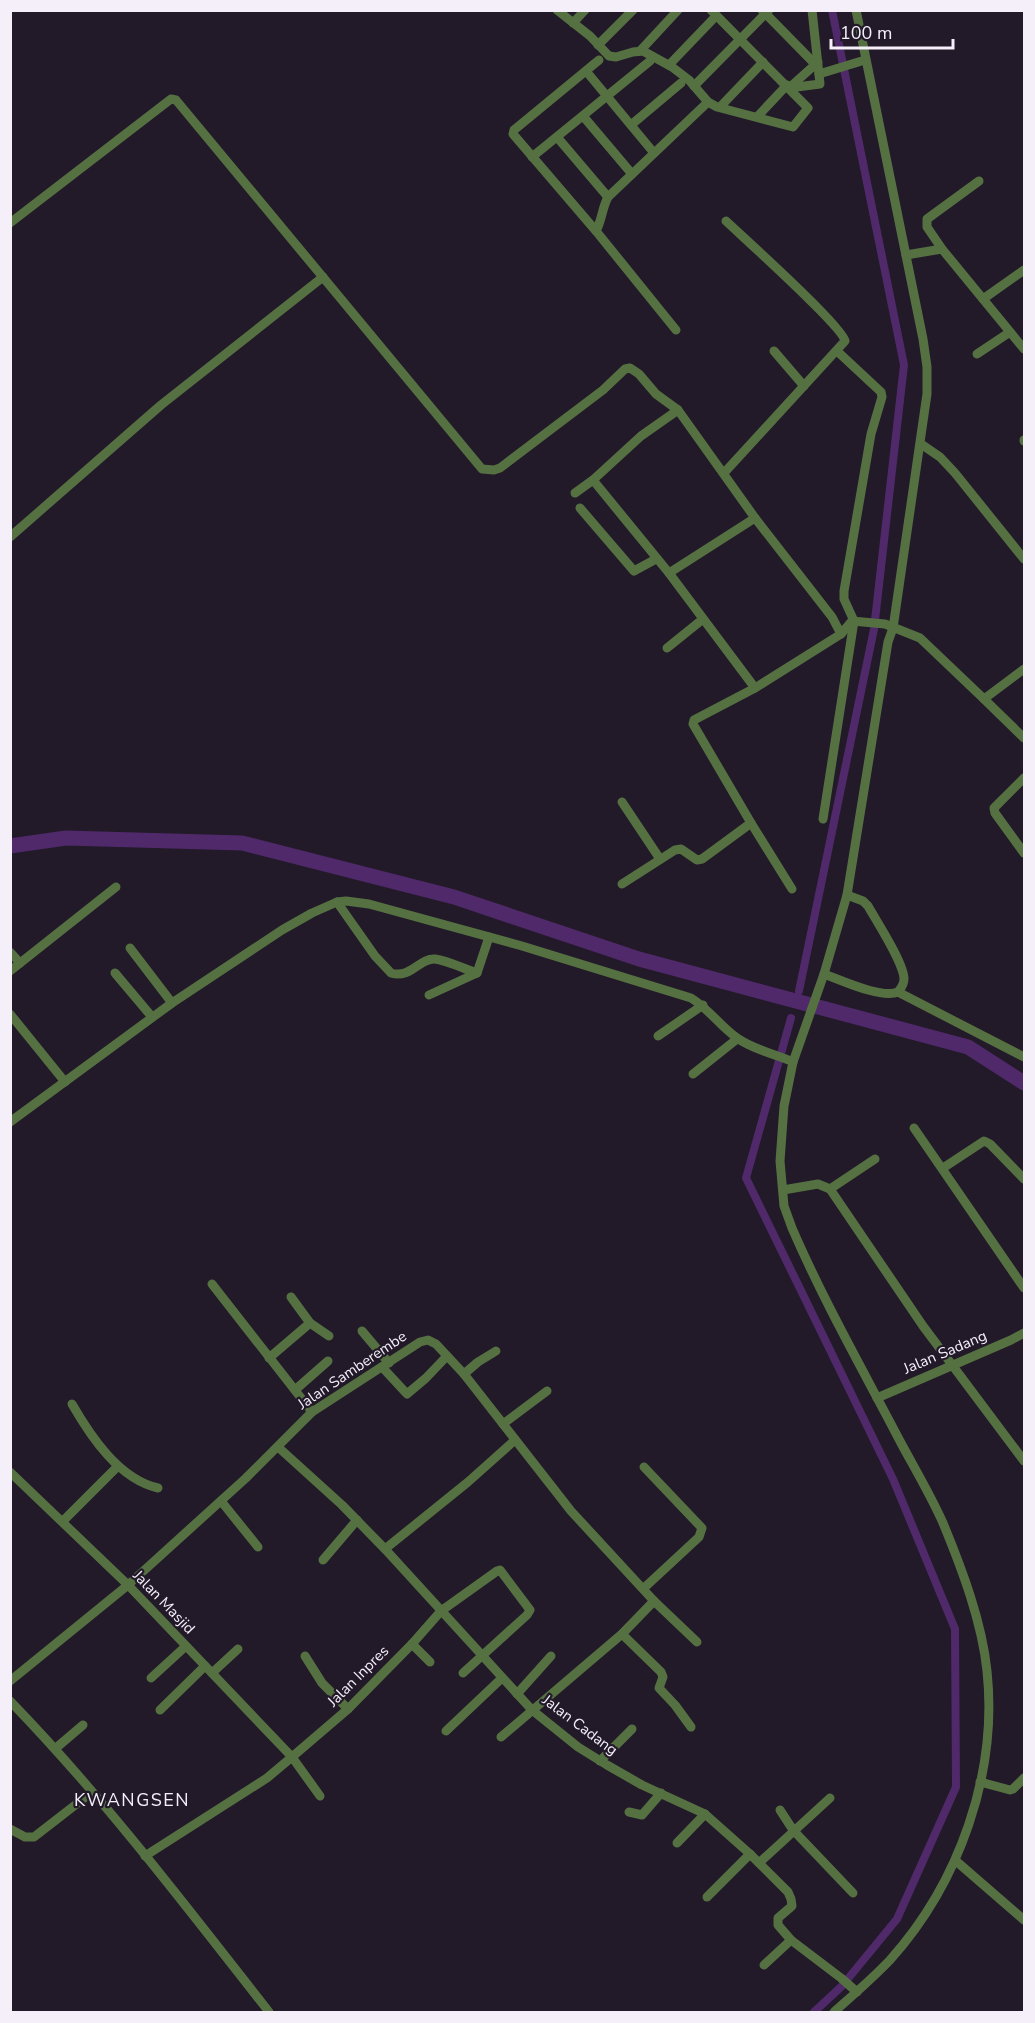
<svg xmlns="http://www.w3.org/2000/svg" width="1035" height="2023" viewBox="0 0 1035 2023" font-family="'Nunito Sans',sans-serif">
	<rect width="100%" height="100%" fill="#221929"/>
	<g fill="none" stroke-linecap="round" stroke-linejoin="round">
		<g stroke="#4f2969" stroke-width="8">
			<polyline points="799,991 874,629 904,365 832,10"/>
			<polyline points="791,1018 746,1178 893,1479 955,1629 956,1787 897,1919 842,1986 814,2012"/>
		</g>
		<polyline stroke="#4f2969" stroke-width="15" points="10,846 66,838 242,843 454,897 639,959 968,1047 1024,1083"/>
		<g stroke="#557142" stroke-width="9">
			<polyline points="557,10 590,36 609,56 616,57 633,52 643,51 672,67 689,80 708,102 717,107 793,127 808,108 711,10"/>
			<polyline points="762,10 816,65"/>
			<polyline points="573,23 585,10"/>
			<polyline points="598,45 633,10"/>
			<polyline points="640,51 678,10"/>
			<polyline points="669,65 716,16"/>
			<polyline points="586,71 654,153"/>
			<polyline points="819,74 865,60"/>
			<polyline points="694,86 769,10"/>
			<polyline points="789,88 820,84 812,10"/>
			<polyline points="789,88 818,62"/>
			<polyline points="720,107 763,62"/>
			<polyline points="583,116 632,174"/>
			<polyline points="757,117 787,85"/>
			<polyline points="631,125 681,83"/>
			<polyline points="557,137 608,197"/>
			<polyline points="532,157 650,61"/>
			<polyline points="10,223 171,99 176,100 482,469 494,470 500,468 603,390 625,369 630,368 639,374 656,394 678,410 755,518 832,617 841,634"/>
			<polyline points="596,231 513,134 514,130 599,60"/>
			<polyline points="942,249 927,227 927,219 979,181"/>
			<polyline points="906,255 942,249 1024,349"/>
			<polyline points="983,299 1024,270"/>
			<path d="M676,330L596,231C602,220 602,208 608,197L708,102"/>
			<polyline points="774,351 804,386"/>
			<polyline points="977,354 1010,332"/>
			<polyline points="678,410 641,436 593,480 669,573 755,688"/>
			<polyline points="1024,441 1024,440"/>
			<polyline points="921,444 940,457 955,473 1024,559"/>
			<path d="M724,473L845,341C843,327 744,238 726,221"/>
			<polyline points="575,493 593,480"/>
			<polyline points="580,508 634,571 656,559"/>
			<polyline points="10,537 161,405 323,277"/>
			<polyline points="669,573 755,518"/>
			<polyline points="667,648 703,619"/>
			<polyline points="984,699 1024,738"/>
			<polyline points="1024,778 994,808 995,813 1024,853"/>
			<polyline points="622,802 660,859"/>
			<polyline points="823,819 854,621 844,599 844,591 871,434 882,397 881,392 837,351"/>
			<polyline points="622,884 675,850 681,849 697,860 702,859 751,823"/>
			<polyline points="792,889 751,823 693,724 694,720 755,688 841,634 852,621 885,624 920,638 984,699 1024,669"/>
			<path d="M337,902L375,956L391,973C411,979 419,958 435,959C449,961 464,969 477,973"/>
			<polyline points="130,948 172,1003"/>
			<polyline points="10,952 20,963"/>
			<polyline points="10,971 116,887"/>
			<polyline points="115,973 152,1017"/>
			<path d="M824,974C841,980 881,999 898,992C901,988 904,985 904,979C904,963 877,922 868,906L863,901L847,895"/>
			<polyline points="898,992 1024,1057"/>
			<polyline points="429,995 477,973 489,937"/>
			<polyline points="10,1014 65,1082"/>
			<polyline points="658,1036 703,1005"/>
			<polyline points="693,1074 737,1039"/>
			<path d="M10,1122L172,1003L282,930L312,913L337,902L346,901L369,904L522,946L691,998C709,1009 720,1026 737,1038C754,1050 775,1054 793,1062"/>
			<polyline points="914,1128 1024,1288"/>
			<polyline points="943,1168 984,1141 990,1144 1024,1179"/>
			<polyline points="830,1189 875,1159"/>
			<polyline points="783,1190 818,1184 830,1189 923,1326 1024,1461"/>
			<polyline points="212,1284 312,1412"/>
			<polyline points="291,1297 310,1323"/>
			<polyline points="362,1331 389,1363"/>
			<polyline points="269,1358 310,1323 329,1336"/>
			<polyline points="382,1367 407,1394 426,1378 447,1356"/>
			<polyline points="464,1374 478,1362 496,1351"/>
			<polyline points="295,1390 328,1361"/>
			<polyline points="877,1398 1011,1340 1024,1333"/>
			<path d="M72,1404C91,1437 119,1479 158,1488"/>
			<polyline points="503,1424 547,1391"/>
			<polyline points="278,1447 342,1505 385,1549 532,1710 578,1747 607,1765 642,1785 705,1814 750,1854 788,1892 791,1899 792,1906 778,1918 778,1925 791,1940 841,1978 857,1992"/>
			<polyline points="10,1472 128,1585 292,1757 320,1796"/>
			<polyline points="221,1501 258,1547"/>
			<polyline points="63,1521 118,1466"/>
			<polyline points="385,1549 468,1482 515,1440"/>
			<polyline points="323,1560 357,1520"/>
			<polyline points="644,1588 699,1537 702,1528 644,1467"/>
			<polyline points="654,1601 697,1642"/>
			<polyline points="622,1634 661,1672 663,1677 659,1688 675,1705 691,1727"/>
			<polyline points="412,1644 430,1662"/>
			<polyline points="305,1656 322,1683 348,1709"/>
			<polyline points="212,1673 238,1649"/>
			<polyline points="151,1678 186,1646"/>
			<polyline points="10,1681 128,1585 246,1478 312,1412 420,1342 428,1340 436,1344 464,1374 571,1511 654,1601 622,1634 501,1737"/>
			<polyline points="517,1694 551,1656"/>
			<path d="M10,1701C104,1798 186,1906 269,2012"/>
			<polyline points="160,1710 205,1666"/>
			<polyline points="446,1731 502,1678"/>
			<polyline points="56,1748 83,1725"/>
			<polyline points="600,1761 632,1729"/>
			<polyline points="980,1782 1010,1790 1013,1789 1024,1778"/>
			<polyline points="780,1810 793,1830 853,1893"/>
			<polyline points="629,1812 642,1815 661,1793"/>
			<polyline points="10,1829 25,1837 34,1837 92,1792"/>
			<polyline points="677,1843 705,1814"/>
			<polyline points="145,1856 267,1778 292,1757 348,1709 412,1644 441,1611 497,1571 500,1570 530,1610 527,1615 463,1673"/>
			<polyline points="956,1861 1024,1920"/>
			<polyline points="759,1863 830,1798"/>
			<polyline points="707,1897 750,1854"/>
			<polyline points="764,1965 791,1940"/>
			<path d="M834,2012C853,1995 872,1979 890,1960C959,1883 998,1774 987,1671C982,1622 962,1569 943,1523C931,1496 915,1469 901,1443C864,1372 824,1302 792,1228L784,1206L780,1161L784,1106L793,1062L824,974L847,895L888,642L893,628L927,394V367L923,339L856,10"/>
		</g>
	</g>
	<g text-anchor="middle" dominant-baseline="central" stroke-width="4.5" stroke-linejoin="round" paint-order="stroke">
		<g font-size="15" fill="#f5effa" stroke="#221929">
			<text transform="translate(945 1352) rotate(-23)">Jalan Sadang</text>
			<text transform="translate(352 1370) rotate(-34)">Jalan Samberembe</text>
			<text transform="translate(164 1602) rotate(46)">Jalan Masjid</text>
			<text transform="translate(358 1676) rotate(-45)">Jalan Inpres</text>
			<text transform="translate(580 1725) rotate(37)">Jalan Cadang</text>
		</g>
		<g font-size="18" letter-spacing="1.5" fill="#f5effa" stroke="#221929">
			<text x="132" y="1800">KWANGSEN</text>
		</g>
	</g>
	<rect width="1035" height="2023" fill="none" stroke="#f5effa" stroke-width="24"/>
	<path d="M831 39v9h122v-9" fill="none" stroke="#f5effa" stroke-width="3"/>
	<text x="840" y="39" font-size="18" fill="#f5effa" stroke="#221929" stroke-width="4.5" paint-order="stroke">100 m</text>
</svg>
